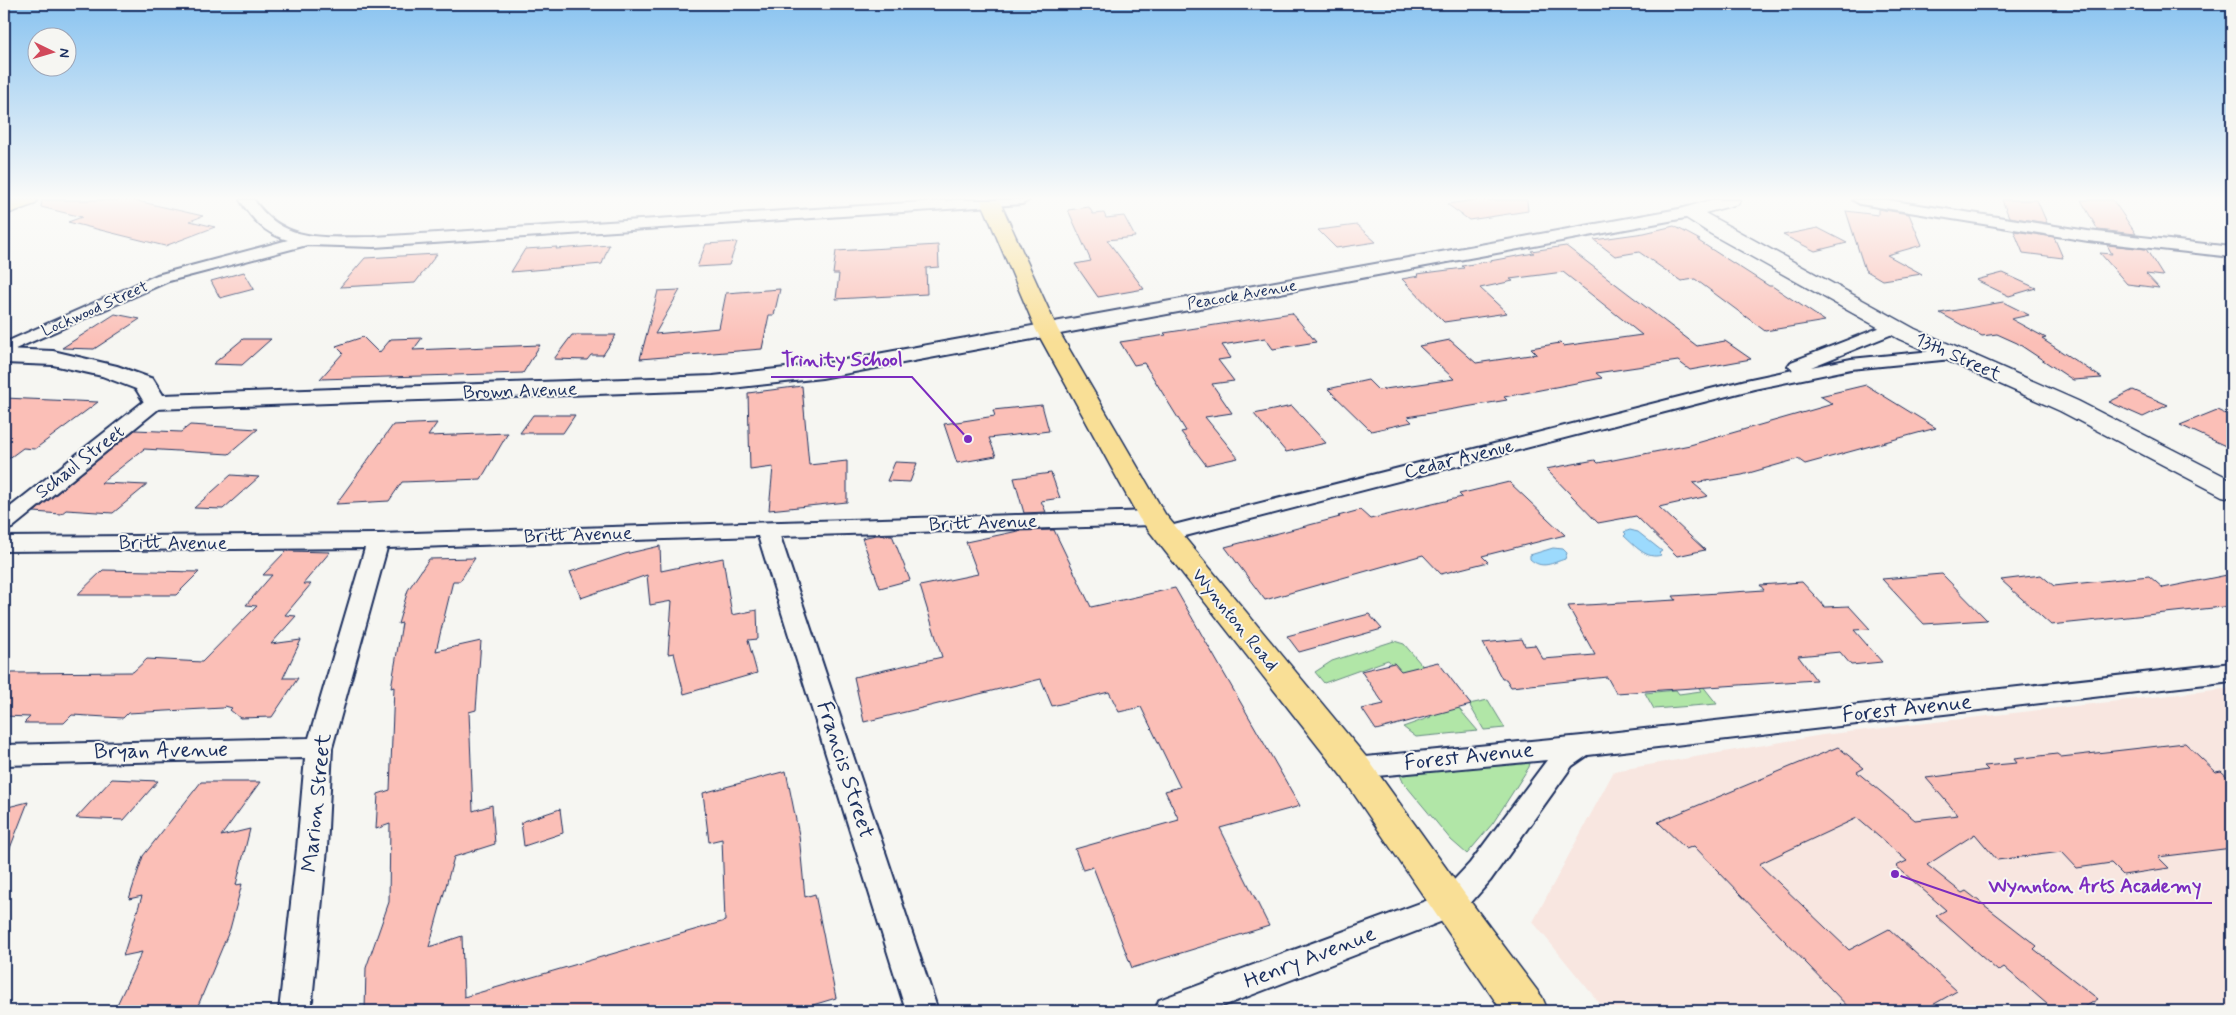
<svg xmlns="http://www.w3.org/2000/svg" width="2236" height="1015" viewBox="0 0 2236 1015" font-family="Mynerve,sans-serif">
	<rect width="100%" height="100%" fill="#f6f6f2"/>
	<filter id="ink" filterUnits="userSpaceOnUse"><feTurbulence type="fractalNoise" baseFrequency=".02" numOctaves="2"/><feDisplacementMap in="SourceGraphic" scale="10" xChannelSelector="R" yChannelSelector="G"/><feConvolveMatrix kernelMatrix="1 2 1 2 8 2 1 2 1" color-interpolation-filters="sRGB"/></filter>
	<g filter="url(#ink)">
		<polygon fill="#f8e6e0" points="2232,688 2232,1011 1606,1011 1533,922 1614,771 1822,735"/>
		<g fill="#b1e6a7" stroke="#668a82">
			<polygon points="1394,641 1404,644 1478,731 1416,737 1403,727 1431,717 1414,697 1419,694 1388,660 1324,683 1315,672 1332,661"/>
			<polygon points="1669,643 1717,704 1654,709 1645,693 1676,690 1679,694 1701,691"/>
			<polygon points="1488,700 1505,728 1484,730 1469,704"/>
			<polygon points="1528,760 1530,763 1529,767 1493,823 1467,854 1451,840 1403,782 1399,772"/>
		</g>
		<g fill="#9cdafd" stroke="#6896bd">
			<path d="M1630,530L1638,532L1662,551L1659,553L1661,555C1647,560 1635,546 1624,536L1626,534L1624,532Z"/>
			<path d="M1553,548L1563,549L1567,553L1565,559C1552,563 1542,570 1530,559V555Z"/>
		</g>
		<g fill="#fbbfb7" stroke="#1b2f5e">
			<polygon points="42,200 133,200 203,216 190,221 215,227 165,246 68,222 82,217 41,207"/>
			<polygon points="1475,200 1527,200 1528,211 1469,220 1447,204"/>
			<polygon points="2002,200 2037,200 2047,223 2009,217"/>
			<polygon points="2081,200 2113,200 2136,234 2098,230"/>
			<polygon points="1089,207 1093,214 1104,213 1106,218 1124,216 1135,237 1107,240 1144,289 1098,297 1075,264 1091,261 1068,210"/>
			<polygon points="1878,209 1909,214 1922,245 1887,255 1922,274 1882,280 1865,270 1846,211 1878,215"/>
			<polygon points="1357,225 1376,242 1336,248 1318,230"/>
			<polygon points="1674,226 1700,240 1697,240 1769,286 1772,286 1825,321 1765,331 1695,279 1681,281 1639,252 1615,256 1594,240 1644,233"/>
			<polygon points="1818,228 1847,243 1815,251 1783,235"/>
			<polygon points="2014,231 2054,237 2063,258 2023,253"/>
			<polygon points="737,242 729,265 697,267 706,244"/>
			<polygon points="609,245 602,264 511,272 525,249 557,247 556,249"/>
			<polygon points="938,245 939,267 926,268 927,294 836,299 839,274 833,274 836,251"/>
			<polygon points="2107,245 2146,249 2163,276 2146,274 2159,288 2127,284 2100,253 2112,254"/>
			<polygon points="1566,246 1697,346 1725,341 1751,359 1690,370 1678,361 1596,373 1602,378 1504,397 1507,400 1407,417 1412,422 1371,431 1328,389 1368,380 1378,390 1454,379 1419,346 1450,340 1476,363 1537,354 1531,348 1560,343 1563,346 1642,335 1563,272 1510,279 1513,281 1480,288 1507,313 1444,322 1402,279 1419,276 1417,274 1464,268 1462,266 1534,253 1531,251"/>
			<polygon points="437,254 415,283 340,287 365,258"/>
			<polygon points="244,272 254,289 220,298 211,281"/>
			<polygon points="2003,273 2036,288 2009,296 1976,280"/>
			<polygon points="780,289 774,315 769,315 762,349 640,359 658,291 680,290 655,334 719,328 726,293"/>
			<polygon points="2003,302 2029,315 2011,319 2046,338 2042,339 2102,378 2073,380 2017,343 1997,334 1982,336 1940,313"/>
			<polygon points="1292,313 1316,342 1273,349 1265,338 1222,345 1231,358 1218,360 1234,381 1212,384 1232,413 1205,417 1238,458 1206,465 1181,432 1186,431 1144,363 1134,365 1120,342 1166,335 1164,333"/>
			<polygon points="115,314 140,319 94,349 62,348"/>
			<polygon points="572,335 616,335 603,355 591,355 587,360 554,359"/>
			<polygon points="363,337 379,353 391,339 422,338 413,350 540,345 523,373 320,379 343,353 336,346"/>
			<polygon points="243,339 271,339 242,365 213,364"/>
			<polygon points="1866,385 1936,428 1805,464 1798,459 1742,475 1693,483 1708,496 1659,507 1705,550 1677,556 1636,516 1598,523 1546,469 1595,460 1598,463 1690,445 1833,404 1820,396"/>
			<polygon points="802,386 809,465 847,461 847,502 769,510 773,467 750,470 748,393"/>
			<polygon points="2133,390 2168,405 2143,417 2109,402"/>
			<polygon points="4,398 98,402 35,449 23,448 4,462"/>
			<polygon points="1042,405 1049,431 989,438 996,456 957,463 944,424 995,416 993,410"/>
			<polygon points="1292,406 1326,443 1286,452 1254,414"/>
			<polygon points="2217,410 2232,417 2232,449 2180,425"/>
			<polygon points="533,415 575,415 563,433 520,433"/>
			<polygon points="437,423 428,436 508,433 481,479 402,482 389,501 336,504 393,425"/>
			<polygon points="190,425 258,429 229,454 144,449 101,483 147,485 113,513 66,510 61,514 34,512 135,430 181,432"/>
			<polygon points="895,462 917,463 910,482 887,481"/>
			<polygon points="1051,473 1060,498 1041,501 1046,512 1024,513 1014,478"/>
			<polygon points="231,475 259,477 223,509 194,508"/>
			<polygon points="1509,482 1565,535 1482,556 1488,562 1441,574 1423,555 1265,600 1225,547 1340,517 1338,516 1360,510 1370,519 1462,497 1459,494"/>
			<polygon points="1054,530 1091,607 1175,588 1300,806 1220,828 1269,926 1132,968 1093,867 1083,870 1075,849 1179,820 1165,791 1180,787 1141,707 1119,712 1109,692 1052,706 1041,679 864,722 854,677 942,657 920,586 978,574 966,542 1018,531"/>
			<polygon points="876,535 892,535 910,580 880,588 862,538"/>
			<polygon points="660,546 661,571 723,558 732,615 757,610 758,639 748,640 757,673 684,694 674,653 668,654 672,601 650,605 647,575 581,598 570,572 625,554"/>
			<polygon points="286,551 330,552 303,584 311,584 285,615 296,616 271,644 301,640 283,678 298,678 272,717 240,718 230,710 232,708 225,706 223,708 128,713 123,718 72,715 64,723 24,723 30,717 4,716 4,681 12,673 133,672 147,659 202,662 257,606 246,605 272,575 263,575"/>
			<polygon points="475,558 460,581 453,581 436,651 481,641 476,710 469,712 473,811 492,805 495,844 454,857 429,947 462,936 464,997 725,921 722,839 709,842 703,793 786,771 799,835 805,897 815,894 836,998 793,1011 365,1011 366,968 389,902 390,824 376,829 378,794 390,790 394,687 391,688 402,623 398,624 408,590 429,559"/>
			<polygon points="103,570 199,572 176,595 77,595"/>
			<polygon points="1942,574 1987,620 1924,624 1882,579"/>
			<polygon points="2232,574 2232,606 2051,625 2001,580 2041,575 2054,586 2149,576 2163,588"/>
			<polygon points="1802,582 1825,607 1849,606 1870,629 1854,630 1882,662 1851,665 1840,652 1798,656 1816,680 1616,693 1607,677 1511,687 1506,679 1502,679 1483,643 1522,639 1525,646 1535,645 1543,659 1595,655 1568,606 1676,600 1673,596 1764,590 1760,585"/>
			<polygon points="1369,614 1382,629 1299,652 1287,636"/>
			<polygon points="1438,662 1471,705 1376,730 1362,709 1384,704 1361,671 1394,663 1401,671"/>
			<polygon points="2185,743 2216,772 2221,771 2232,781 2232,848 2158,857 2169,868 2123,875 2111,863 2077,868 2062,852 1997,860 1975,834 1927,865 1962,893 1966,891 2037,946 2034,949 2098,999 2078,1011 2055,1011 2004,967 1998,971 1936,916 1946,910 1896,866 1907,861 1857,818 1759,864 1849,950 1889,929 1957,991 1922,1011 1852,1011 1694,846 1686,849 1658,822 1838,747 1864,768 1857,772 1915,820 1958,815 1926,778 1988,770 1984,766 2017,763 2014,759 2057,754 2061,757"/>
			<polygon points="112,779 158,781 124,820 76,818"/>
			<polygon points="201,782 260,782 221,836 250,829 236,885 242,884 230,929 197,1008 178,1011 114,1011 142,952 123,956 142,896 129,899 143,856"/>
			<polygon points="28,802 5,861 4,861 4,808"/>
			<polygon points="560,809 563,833 524,846 521,822"/>
		</g>
		<g fill="none" stroke-linecap="round" stroke-linejoin="round">
			<defs>
				<g id="minor">
					<path d="M240,200H254C284,244 326,237 374,237L956,200H1029L1022,204L374,247L307,245L169,281L4,354V343L157,275L288,240C265,234 252,219 240,200Z"/>
					<polygon points="1853,200 1887,200 2088,231 2232,247 2232,257 2088,241 1860,204"/>
					<polygon points="1894,322 1900,323 1903,327 1900,331 1811,367 1851,359 1952,349 1958,350 1961,354 1958,358 1952,359 1851,369 1754,389 1166,541 1158,539 1155,534 1158,529 1746,380 1793,370 1788,366 1791,362"/>
					<polygon points="155,396 162,398 164,402 162,406 12,528 4,530 4,512 148,398"/>
					<polygon points="1153,511 1161,513 1164,518 1161,523 1153,525 780,536 938,1011 906,1011 758,536 387,548 332,748 327,849 311,1011 279,1011 297,849 305,758 4,765 4,745 309,738 365,548 4,551 4,537 378,534"/>
					<polygon points="2232,663 2232,681 1588,755 1572,766 1490,881 1461,914 1210,1011 1155,1011 1159,1000 1439,896 1470,863 1547,760 1355,778 1345,775 1341,768 1345,761 1355,758 1582,736"/>
				</g>
				<polygon id="tertiary" points="1690,207 1696,208 1699,212 1696,216 822,378 713,390 155,409 147,407 136,389 102,376 53,365 4,363 4,349 53,351 117,366 153,379 163,395 713,376 822,364"/>
				<polygon id="secondary" points="1711,200 1740,200 1738,204 1705,213 1915,329 2078,401 2232,480 2232,498 2222,496 2060,411 1899,339 1711,234 1683,216 1681,212 1683,208"/>
				<g id="primary">
					<polygon points="11,200 37,200 35,204 4,215 4,203"/>
					<polygon points="981,200 999,200 1058,330 1165,514 1367,758 1464,893 1542,997 1548,1011 1502,1011 1343,778 1139,518 1036,330"/>
				</g>
			</defs>
			<use href="#minor" stroke="#1b2f5e" stroke-width="4"/>
			<use href="#tertiary" stroke="#1b2f5e" stroke-width="4"/>
			<use href="#secondary" stroke="#1b2f5e" stroke-width="3"/>
			<use href="#primary" stroke="#1b2f5e" stroke-width="3"/>
			<use href="#minor" fill="#f6f6f2" fill-rule="evenodd"/>
			<use href="#tertiary" fill="#f6f6f2" fill-rule="evenodd"/>
			<use href="#secondary" fill="#f6f6f2" fill-rule="evenodd"/>
			<use href="#primary" fill="#f9df96" fill-rule="evenodd"/>
		</g>
	</g>
	<linearGradient id="sky" x2="0" y2="1"><stop stop-color="#89c3f0"/><stop offset="0.58" stop-color="#fbfbf9"/><stop offset="1" stop-color="#fbfbf9" stop-opacity="0"/></linearGradient>
	<rect width="2236" height="342" fill="url(#sky)"/>
	<g text-anchor="middle" dominant-baseline="central" stroke-width="4" stroke-linejoin="round" paint-order="stroke">
		<g font-size="16" fill="#1b2f5e" stroke="#f6f6f2">
			<text transform="translate(1242 295) rotate(-10)">Peacock Avenue</text>
			<text transform="translate(95 309) rotate(-24)">Lockwood Street</text>
		</g>
		<g font-size="19" fill="#1b2f5e" stroke="#f6f6f2">
			<text transform="translate(1958 357) rotate(24)">13th Street</text>
			<text transform="translate(520 391) rotate(-2)">Brown Avenue</text>
			<text transform="translate(1459 459) rotate(-14)">Cedar Avenue</text>
			<text transform="translate(80 462) rotate(-38)">Schaul Street</text>
			<text transform="translate(983 523) rotate(-2)">Britt Avenue</text>
			<text transform="translate(578 535) rotate(-2)">Britt Avenue</text>
			<text x="173" y="543">Britt Avenue</text>
			<text transform="translate(1235 620) rotate(51)">Wynnton Road</text>
		</g>
		<g font-size="22" fill="#1b2f5e" stroke="#f6f6f2">
			<text transform="translate(1907 709) rotate(-6)">Forest Avenue</text>
			<text transform="translate(161 751) rotate(-1)">Bryan Avenue</text>
			<text transform="translate(1469 757) rotate(-6)">Forest Avenue</text>
			<text transform="translate(845 770) rotate(72)">Francis Street</text>
			<text transform="translate(317 803) rotate(-84)">Marion Street</text>
			<text transform="translate(1310 958) rotate(-21)">Henry Avenue</text>
		</g>
	</g>
	<path fill="none" stroke="#7b2cbf" stroke-width="2" d="M968 439L912 377H771M1895 874L1979 903H2212"/>
	<g fill="#7b2cbf" stroke="#f6f6f2" stroke-width="2">
		<circle cx="968" cy="439" r="5"/>
		<circle cx="1895" cy="874" r="5"/>
	</g>
	<g font-size="20" text-anchor="middle" font-weight="bold" fill="#7b2cbf" stroke="#f6f6f2" stroke-width="4" stroke-linejoin="round" paint-order="stroke">
		<text x="842" y="366">Trinity School</text>
		<text x="2095" y="892">Wynnton Arts Academy</text>
	</g>
	<rect width="2236" height="1015" fill="none" stroke="#f6f6f2" stroke-width="20"/>
	<rect x="10" y="10" width="2216" height="995" fill="none" stroke="#1b2f5e" stroke-width="2" filter="url(#ink)"/>
	<g transform="translate(52 52) rotate(95)"><circle r="24" fill="#f6f6f2" stroke="#9ea6b7"/>
	<path d="M0-4L9 19L0 12L-9 19Z" fill="#d1495b"/>
	<text y="-8" font-size="14" font-weight="bold" text-anchor="middle" fill="#1b2f5e">N</text>
	</g>
</svg>
